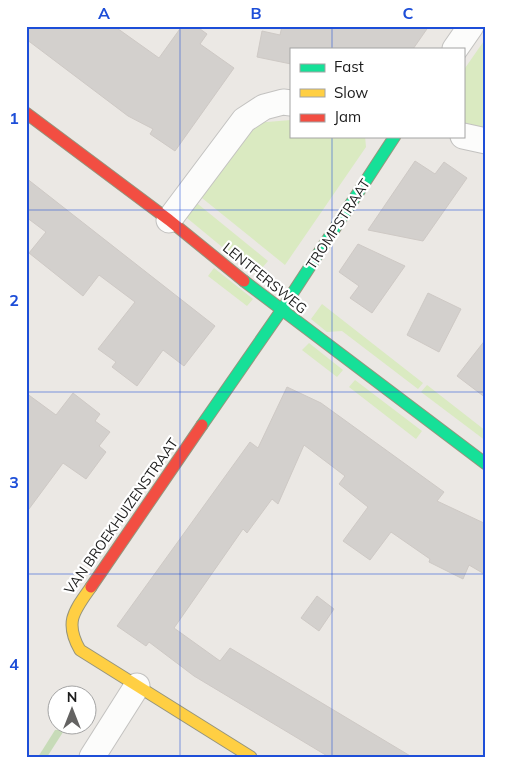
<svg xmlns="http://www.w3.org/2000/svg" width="512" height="783" viewBox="0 0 512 783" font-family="Mulish,sans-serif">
	<rect width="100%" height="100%" fill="#ebe8e4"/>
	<g fill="#daeac1">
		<polygon points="486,38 486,130 463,126 463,71"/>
		<polygon points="251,119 267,122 291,120 291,136 365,136 366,147 285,265 197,194"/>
		<polygon points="193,200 268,261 256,275 187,218 187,212"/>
		<polygon points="214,268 253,299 247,306 208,276"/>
		<polygon points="322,304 423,383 418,389 342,331 327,332 311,319"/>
		<polygon points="309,343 343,370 337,377 302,350"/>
		<polygon points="355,380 422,431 416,439 349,387"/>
		<polygon points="427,385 486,431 486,441 421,392"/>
	</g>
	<polygon fill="#c7dbb8" points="65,729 47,757 38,757 55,730"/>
	<g fill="#d3d0cd" stroke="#cec9c5">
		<polygon points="26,26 114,26 159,58 182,26 196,26 207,34 200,44 234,68 175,151 150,134 153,129 128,116 26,39"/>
		<polygon points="282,26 429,26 413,49 291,49 291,64 257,57 262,31 280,35"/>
		<polygon points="415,161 435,174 444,162 467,178 423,241 368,230"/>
		<polygon points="26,178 215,326 184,366 163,350 137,386 112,367 116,362 98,349 135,302 99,275 83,296 29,253 46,232 26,217"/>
		<polygon points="358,244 405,266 372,313 350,298 359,286 339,272"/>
		<polygon points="428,293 461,309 439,352 407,335"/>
		<polygon points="486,339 486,398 457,376"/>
		<polygon points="287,387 321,403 444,492 437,501 486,524 486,575 469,565 463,579 429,562 430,559 391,532 370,560 343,541 368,507 339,484 345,476 304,445 278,504 272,499 247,533 243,529 174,628 220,661 230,648 412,757 329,757 194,676 149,642 146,646 117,626 250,442 258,448"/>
		<polygon points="26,393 56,415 73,393 100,414 95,421 110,432 99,446 106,452 86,479 63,463 26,513"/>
		<polygon points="317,596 334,609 319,631 301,618"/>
	</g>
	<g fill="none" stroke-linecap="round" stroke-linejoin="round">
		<defs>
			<g id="street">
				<polyline points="455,49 471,26"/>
				<polyline points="463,136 486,141"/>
				<polyline points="169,220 244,120 264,107 283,102 291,103"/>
				<polyline points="92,757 137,686"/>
			</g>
			<g id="fast">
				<polyline points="244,281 486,464"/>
				<polyline points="202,425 281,311 395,136"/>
			</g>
			<path id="slow" d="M91,587C74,611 64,622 80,650L251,757"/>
			<g id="jam">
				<polyline points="26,113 169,220 244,281"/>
				<polyline points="91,587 202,425"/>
			</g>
		</defs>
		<use href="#street" stroke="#c3c2c0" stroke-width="27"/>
		<use href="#fast" stroke="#95947c" stroke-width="13"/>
		<use href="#slow" stroke="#95947c" stroke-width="13"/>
		<use href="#jam" stroke="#95947c" stroke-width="13"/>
		<use href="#street" stroke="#fcfcfb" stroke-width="25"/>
		<use href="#fast" stroke="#16e098" stroke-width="11"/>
		<use href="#slow" stroke="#ffcf43" stroke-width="11"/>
		<use href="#jam" stroke="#f24e42" stroke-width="11"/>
	</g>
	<path fill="none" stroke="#1d4ed8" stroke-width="1" stroke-opacity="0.55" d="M180,26V757M332,26V49M332,136V757M26,210H486M26,392H486M26,574H486"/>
	<g text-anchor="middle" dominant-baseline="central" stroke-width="4.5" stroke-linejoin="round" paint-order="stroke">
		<g font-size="14" fill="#1c1c1c" stroke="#fff">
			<text transform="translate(338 224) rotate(-57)">TROMPSTRAAT</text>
			<text transform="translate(265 278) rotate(39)">LENTFERSWEG</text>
			<text transform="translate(121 516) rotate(-55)">VAN BROEKHUIZENSTRAAT</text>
		</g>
	</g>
	<rect width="512" height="783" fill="none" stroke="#ffffff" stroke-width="55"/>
	<rect x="290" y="48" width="175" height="90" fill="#ffffff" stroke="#a4a4a4"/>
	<rect x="300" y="64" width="25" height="8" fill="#16e098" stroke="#a4a4a4"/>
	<text x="334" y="72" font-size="15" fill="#1c1c1c">Fast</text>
	<rect x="300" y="89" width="25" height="8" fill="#ffcf43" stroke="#a4a4a4"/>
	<text x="334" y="98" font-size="15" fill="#1c1c1c">Slow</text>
	<rect x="300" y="114" width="25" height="8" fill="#f24e42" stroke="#a4a4a4"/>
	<text x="334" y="122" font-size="15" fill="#1c1c1c">Jam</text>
	<g transform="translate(72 710)"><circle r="24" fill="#ffffff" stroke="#a4a4a4"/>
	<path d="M0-4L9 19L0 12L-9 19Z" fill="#646362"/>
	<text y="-8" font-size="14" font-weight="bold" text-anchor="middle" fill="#1c1c1c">N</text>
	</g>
	<rect x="28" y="28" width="456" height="728" fill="none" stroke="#1d4ed8" stroke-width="2"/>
	<g font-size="16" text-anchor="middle" font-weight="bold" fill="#1d4ed8">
		<text x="104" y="19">A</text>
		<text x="256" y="19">B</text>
		<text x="408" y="19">C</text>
		<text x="14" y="124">1</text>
		<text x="14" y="306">2</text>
		<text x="14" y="488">3</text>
		<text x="14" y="670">4</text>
	</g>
</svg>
